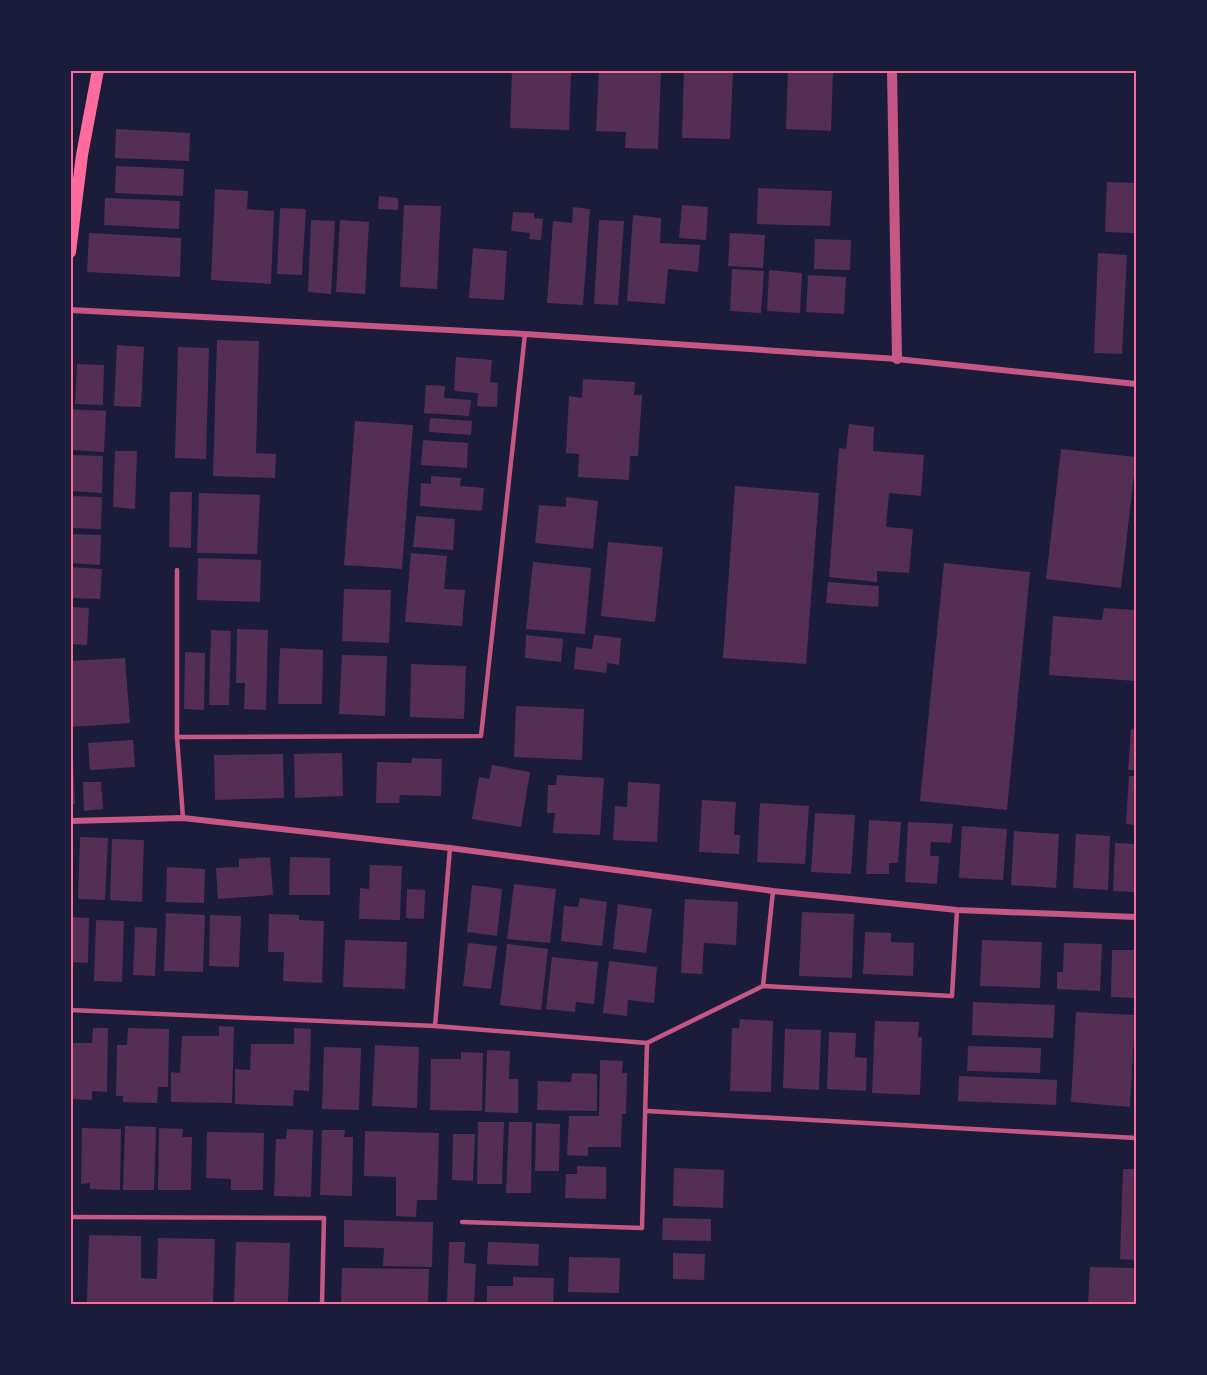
<svg xmlns="http://www.w3.org/2000/svg" width="1207" height="1375" viewBox="0 0 1207 1375" font-family="Roboto,sans-serif">
	<rect width="100%" height="100%" fill="#1b1b3a"/>
	<g fill="#542f53">
		<polygon points="599,70 661,70 658,149 625,148 626,132 596,131"/>
		<polygon points="684,70 733,70 730,139 682,138"/>
		<polygon points="788,70 833,70 831,131 786,129"/>
		<polygon points="512,71 571,73 569,130 510,128"/>
		<polygon points="116,129 190,133 189,161 115,158"/>
		<polygon points="116,166 184,169 183,196 115,193"/>
		<polygon points="1107,182 1136,183 1134,233 1105,232"/>
		<polygon points="758,188 832,191 830,226 757,224"/>
		<polygon points="215,189 248,191 247,209 274,211 271,284 211,280"/>
		<polygon points="379,196 398,198 398,210 378,209"/>
		<polygon points="105,198 180,201 179,229 104,225"/>
		<polygon points="404,205 441,206 437,289 400,287"/>
		<polygon points="682,205 708,207 706,240 679,238"/>
		<polygon points="573,207 590,209 583,305 547,303 553,221 572,223"/>
		<polygon points="280,208 306,209 302,275 277,274"/>
		<polygon points="513,212 534,213 534,218 543,219 541,240 529,239 530,233 511,231"/>
		<polygon points="633,215 661,218 660,243 700,245 698,272 668,269 665,304 627,301"/>
		<polygon points="311,220 335,221 331,294 308,292"/>
		<polygon points="340,220 369,222 365,294 336,292"/>
		<polygon points="599,220 624,221 618,305 594,304"/>
		<polygon points="89,233 181,238 180,277 87,272"/>
		<polygon points="730,233 765,235 763,268 728,266"/>
		<polygon points="815,239 851,240 850,270 814,269"/>
		<polygon points="473,248 507,251 504,300 469,298"/>
		<polygon points="1098,253 1127,255 1122,354 1094,353"/>
		<polygon points="732,269 764,271 761,313 730,311"/>
		<polygon points="769,270 802,273 800,313 767,311"/>
		<polygon points="808,275 846,277 844,314 806,312"/>
		<polygon points="217,340 259,341 256,453 276,454 275,478 213,476"/>
		<polygon points="117,345 144,347 141,407 114,406"/>
		<polygon points="178,347 209,348 206,459 175,458"/>
		<polygon points="456,357 492,360 490,382 498,383 497,407 477,406 478,393 454,391"/>
		<polygon points="77,364 104,365 103,405 75,404"/>
		<polygon points="583,379 635,382 634,395 642,395 638,456 630,456 629,480 578,477 579,454 566,453 569,396 582,398"/>
		<polygon points="426,385 445,386 444,398 471,400 469,416 424,413"/>
		<polygon points="70,409 106,411 104,452 70,450"/>
		<polygon points="430,418 472,421 471,435 429,432"/>
		<polygon points="355,421 413,425 402,569 344,565"/>
		<polygon points="849,424 874,427 873,451 924,455 921,496 889,493 886,527 913,529 909,573 877,571 877,582 829,577 839,448 846,449"/>
		<polygon points="423,440 468,443 467,468 421,465"/>
		<polygon points="1061,449 1136,457 1121,588 1046,579"/>
		<polygon points="115,451 137,451 135,509 113,507"/>
		<polygon points="70,455 103,456 102,493 70,491"/>
		<polygon points="431,476 461,478 460,486 484,488 482,511 420,506 421,483 431,484"/>
		<polygon points="735,486 819,493 806,664 723,658"/>
		<polygon points="170,492 192,492 191,548 169,547"/>
		<polygon points="199,493 260,495 257,554 197,553"/>
		<polygon points="70,496 102,497 101,529 70,528"/>
		<polygon points="566,497 598,501 593,549 535,543 539,505 566,507"/>
		<polygon points="416,516 455,519 453,550 413,547"/>
		<polygon points="70,534 101,535 100,565 70,563"/>
		<polygon points="608,542 663,547 655,622 601,616"/>
		<polygon points="411,553 447,556 444,589 465,590 462,626 405,622"/>
		<polygon points="198,558 261,560 260,602 197,600"/>
		<polygon points="533,562 591,568 585,634 526,629"/>
		<polygon points="944,563 1030,572 1007,810 920,801"/>
		<polygon points="70,567 102,569 100,599 70,598"/>
		<polygon points="828,582 879,586 878,607 826,603"/>
		<polygon points="344,589 391,590 389,643 342,641"/>
		<polygon points="70,607 89,608 87,645 70,644"/>
		<polygon points="1104,608 1136,610 1136,681 1049,675 1053,616 1102,620"/>
		<polygon points="237,629 268,630 266,710 244,709 245,683 236,683"/>
		<polygon points="211,630 231,631 229,705 209,705"/>
		<polygon points="526,635 563,639 561,662 525,658"/>
		<polygon points="594,635 621,638 619,665 607,663 606,673 574,669 576,647 592,649"/>
		<polygon points="280,648 323,650 322,704 278,704"/>
		<polygon points="185,652 205,653 204,710 184,709"/>
		<polygon points="342,655 387,656 385,716 339,714"/>
		<polygon points="125,658 130,723 70,727 70,661"/>
		<polygon points="411,664 466,666 464,719 410,717"/>
		<polygon points="516,706 584,709 582,760 514,757"/>
		<polygon points="1131,729 1136,730 1136,770 1128,770"/>
		<polygon points="133,740 135,767 90,770 88,743"/>
		<polygon points="342,753 343,796 295,798 294,754"/>
		<polygon points="283,754 284,798 215,800 214,755"/>
		<polygon points="412,758 442,759 441,796 400,795 399,803 376,803 377,762 411,763"/>
		<polygon points="73,760 75,804 70,804 70,761"/>
		<polygon points="492,765 530,772 521,827 472,819 479,777 489,779"/>
		<polygon points="557,775 604,778 600,835 553,833 555,813 547,813 548,785 556,785"/>
		<polygon points="1129,776 1136,776 1136,825 1126,824"/>
		<polygon points="83,782 101,782 103,809 84,811"/>
		<polygon points="628,782 660,784 657,842 613,840 615,806 627,807"/>
		<polygon points="702,800 736,802 734,835 740,835 739,854 699,852"/>
		<polygon points="760,803 809,806 805,864 757,862"/>
		<polygon points="815,813 855,815 851,874 811,872"/>
		<polygon points="869,820 901,822 898,863 889,863 889,874 866,874"/>
		<polygon points="908,822 953,824 951,843 931,842 930,856 939,856 937,884 905,882"/>
		<polygon points="962,826 1007,829 1003,880 959,878"/>
		<polygon points="1014,831 1059,834 1056,888 1011,885"/>
		<polygon points="1076,834 1110,836 1108,890 1073,888"/>
		<polygon points="80,837 108,838 105,900 78,899"/>
		<polygon points="112,839 144,840 142,902 110,900"/>
		<polygon points="1115,843 1136,844 1135,892 1113,891"/>
		<polygon points="270,857 273,895 218,899 216,868 239,867 239,859"/>
		<polygon points="290,857 330,858 330,895 289,895"/>
		<polygon points="370,865 402,866 400,920 359,919 360,888 369,889"/>
		<polygon points="167,867 205,869 204,903 166,902"/>
		<polygon points="514,884 556,889 550,943 507,939"/>
		<polygon points="472,885 502,889 497,936 467,932"/>
		<polygon points="407,889 425,890 424,919 406,918"/>
		<polygon points="580,898 607,902 602,946 561,941 564,906 578,907"/>
		<polygon points="685,899 738,902 736,945 704,943 702,974 681,973"/>
		<polygon points="618,904 652,909 646,953 613,949"/>
		<polygon points="802,912 854,914 852,978 799,976"/>
		<polygon points="166,913 205,915 203,972 164,971"/>
		<polygon points="269,914 299,915 299,920 324,921 322,983 283,981 284,952 268,952"/>
		<polygon points="210,915 241,916 239,967 209,966"/>
		<polygon points="70,917 89,918 88,963 70,962"/>
		<polygon points="96,920 124,921 122,982 94,981"/>
		<polygon points="135,927 157,928 155,976 133,975"/>
		<polygon points="865,932 891,933 891,942 914,943 913,976 863,974"/>
		<polygon points="345,940 407,942 405,989 343,987"/>
		<polygon points="982,940 1042,942 1040,988 980,986"/>
		<polygon points="468,943 497,946 491,989 463,986"/>
		<polygon points="1064,943 1102,944 1100,991 1057,989 1057,972 1063,972"/>
		<polygon points="507,944 548,949 541,1010 500,1005"/>
		<polygon points="1112,950 1136,950 1136,998 1111,997"/>
		<polygon points="552,957 598,962 594,1004 576,1002 575,1012 546,1009"/>
		<polygon points="609,961 657,967 654,1003 628,1000 627,1016 603,1013"/>
		<polygon points="973,1002 1055,1005 1053,1038 972,1035"/>
		<polygon points="1076,1012 1135,1015 1130,1107 1071,1102"/>
		<polygon points="740,1019 773,1021 771,1092 730,1091 732,1028 739,1028"/>
		<polygon points="875,1021 919,1022 918,1037 922,1037 920,1095 872,1093"/>
		<polygon points="219,1026 234,1027 232,1103 171,1102 171,1072 180,1073 182,1036 219,1036"/>
		<polygon points="93,1028 108,1028 107,1092 92,1091 92,1100 70,1099 70,1043 92,1043"/>
		<polygon points="128,1028 169,1029 168,1087 158,1087 157,1103 123,1102 123,1096 116,1096 117,1045 127,1045"/>
		<polygon points="294,1028 311,1029 309,1091 294,1090 293,1106 235,1104 235,1069 250,1070 251,1044 294,1044"/>
		<polygon points="785,1029 821,1030 819,1090 783,1088"/>
		<polygon points="829,1032 856,1033 855,1057 867,1058 866,1091 827,1089"/>
		<polygon points="375,1045 419,1047 417,1108 372,1106"/>
		<polygon points="968,1046 1041,1048 1040,1073 967,1071"/>
		<polygon points="324,1047 361,1048 359,1110 322,1109"/>
		<polygon points="487,1050 510,1051 509,1079 518,1079 518,1113 485,1112"/>
		<polygon points="461,1052 483,1053 482,1111 430,1110 431,1059 461,1059"/>
		<polygon points="600,1060 623,1061 622,1073 627,1073 626,1114 622,1114 621,1147 588,1147 588,1156 567,1155 569,1116 599,1116"/>
		<polygon points="572,1073 597,1074 597,1111 537,1110 538,1081 571,1082"/>
		<polygon points="959,1076 1057,1080 1056,1105 958,1101"/>
		<polygon points="478,1122 504,1122 502,1184 477,1184"/>
		<polygon points="509,1122 532,1122 531,1193 506,1193"/>
		<polygon points="536,1123 560,1124 559,1171 535,1171"/>
		<polygon points="125,1126 156,1127 154,1190 123,1190"/>
		<polygon points="82,1128 121,1129 120,1190 90,1189 90,1183 81,1184"/>
		<polygon points="159,1128 183,1129 182,1137 192,1137 191,1190 158,1190"/>
		<polygon points="287,1129 313,1130 311,1197 274,1196 276,1139 286,1139"/>
		<polygon points="322,1130 345,1130 344,1137 353,1137 352,1196 320,1195"/>
		<polygon points="365,1131 439,1133 437,1200 417,1200 416,1217 396,1216 396,1177 364,1176"/>
		<polygon points="207,1132 264,1133 263,1190 231,1190 231,1179 206,1178"/>
		<polygon points="453,1134 475,1134 473,1181 452,1180"/>
		<polygon points="577,1166 606,1167 606,1199 565,1198 566,1174 577,1174"/>
		<polygon points="674,1168 724,1170 723,1208 673,1206"/>
		<polygon points="1123,1169 1136,1169 1136,1260 1120,1259"/>
		<polygon points="663,1218 711,1219 711,1241 662,1240"/>
		<polygon points="344,1220 433,1222 432,1267 383,1266 384,1248 344,1247"/>
		<polygon points="89,1235 141,1236 141,1278 157,1279 158,1238 215,1239 213,1304 87,1304"/>
		<polygon points="236,1242 290,1243 288,1304 234,1304"/>
		<polygon points="449,1242 465,1242 464,1263 476,1264 474,1304 447,1304"/>
		<polygon points="488,1242 539,1244 538,1266 487,1264"/>
		<polygon points="673,1253 705,1254 704,1280 673,1279"/>
		<polygon points="569,1257 620,1258 619,1293 568,1292"/>
		<polygon points="1090,1267 1136,1268 1136,1304 1088,1304"/>
		<polygon points="342,1268 429,1269 428,1304 341,1304"/>
		<polygon points="513,1277 554,1278 553,1304 487,1304 487,1286 513,1286"/>
	</g>
	<g fill="none" stroke-linecap="round" stroke-linejoin="round">
		<g stroke="#c65784" stroke-width="4.5">
			<polyline points="177,570 177,737 183,818"/>
			<polyline points="177,737 481,736 525,334"/>
			<polyline points="763,986 773,891"/>
			<polyline points="70,1010 435,1026 647,1043 763,986 952,996 957,910"/>
			<polyline points="435,1026 450,848"/>
			<polyline points="647,1111 1136,1138"/>
			<polyline points="70,1217 324,1218 322,1304"/>
			<polyline points="462,1222 642,1228 647,1043"/>
		</g>
		<g stroke="#c65784" stroke-width="6">
			<polyline points="70,310 525,334 897,359 1136,384"/>
			<polyline points="70,821 183,818 450,848 773,891 957,910 1136,917"/>
		</g>
		<polyline stroke="#c65784" stroke-width="10" points="892,70 897,359"/>
		<polyline stroke="#ff6b9d" stroke-width="12" points="70,252 82,155 98,70"/>
	</g>
	<rect width="1207" height="1375" fill="none" stroke="#1b1b3a" stroke-width="144"/>
	<rect x="72" y="72" width="1063" height="1231" fill="none" stroke="#ff6b9d" stroke-width="2"/>
</svg>
